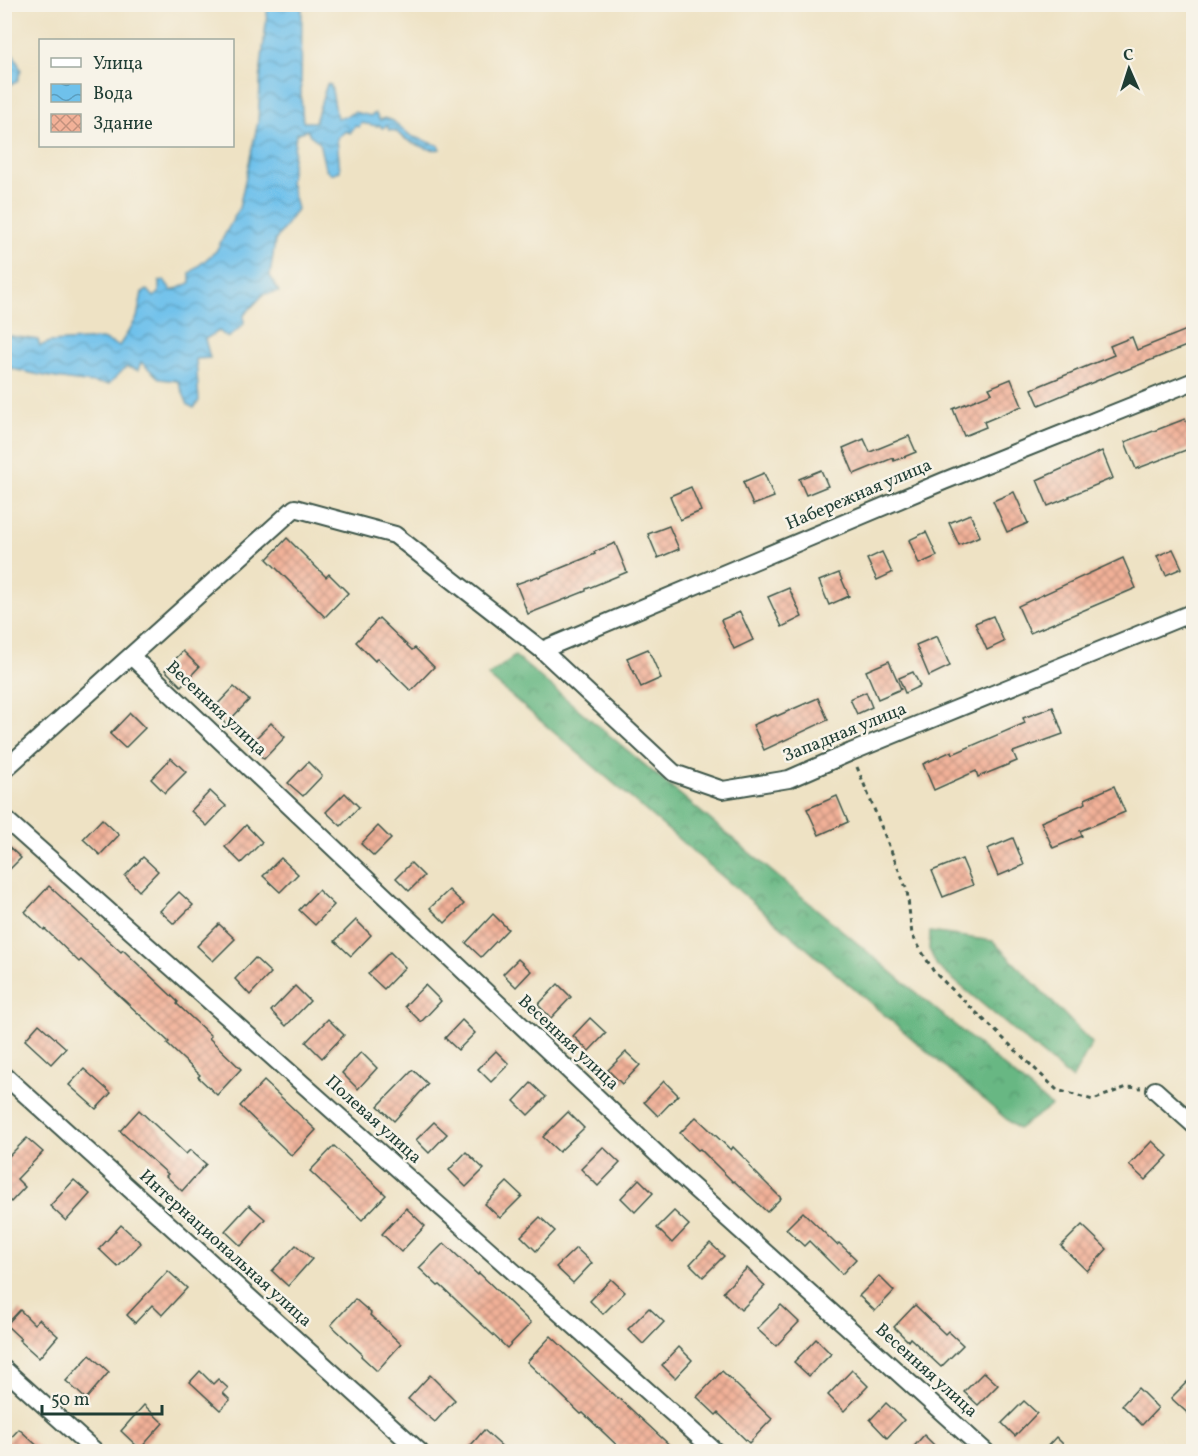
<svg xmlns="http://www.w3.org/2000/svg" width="1198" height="1456" viewBox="0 0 1198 1456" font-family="Vollkorn,serif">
	<defs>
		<pattern id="forest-crowns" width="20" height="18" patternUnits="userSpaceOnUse" patternTransform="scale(1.5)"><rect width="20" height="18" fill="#67b783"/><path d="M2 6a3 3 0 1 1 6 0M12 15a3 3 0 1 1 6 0" fill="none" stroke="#54966c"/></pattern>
		<pattern id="water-waves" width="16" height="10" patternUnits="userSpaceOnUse" patternTransform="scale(1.5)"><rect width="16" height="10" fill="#6fc1eb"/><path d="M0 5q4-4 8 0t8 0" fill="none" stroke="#5b9ebf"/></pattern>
		<pattern id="building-cross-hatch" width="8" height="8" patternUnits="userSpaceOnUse" patternTransform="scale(1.5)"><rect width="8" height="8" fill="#f2b198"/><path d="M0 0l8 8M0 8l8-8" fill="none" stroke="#c3917d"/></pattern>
	</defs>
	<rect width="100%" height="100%" fill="#f7f3e8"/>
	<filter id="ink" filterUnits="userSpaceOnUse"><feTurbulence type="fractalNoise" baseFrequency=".0167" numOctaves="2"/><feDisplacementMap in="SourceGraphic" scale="12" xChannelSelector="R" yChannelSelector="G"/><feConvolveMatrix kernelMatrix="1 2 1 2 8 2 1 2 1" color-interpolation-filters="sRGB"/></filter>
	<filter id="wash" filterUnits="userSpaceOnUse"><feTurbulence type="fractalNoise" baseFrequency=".008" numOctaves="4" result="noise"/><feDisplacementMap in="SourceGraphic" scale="24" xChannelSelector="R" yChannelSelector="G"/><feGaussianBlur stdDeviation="1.35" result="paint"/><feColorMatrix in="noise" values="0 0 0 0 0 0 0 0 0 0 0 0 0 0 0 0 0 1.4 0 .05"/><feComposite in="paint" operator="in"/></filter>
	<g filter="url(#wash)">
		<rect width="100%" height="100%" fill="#eee2c4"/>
		<g fill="url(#forest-crowns)" stroke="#437a5c" stroke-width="1.5">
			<polygon points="515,656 1051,1106 1018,1129 488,676"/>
			<polygon points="930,932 993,941 1092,1043 1072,1079 937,966 929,949"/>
		</g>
		<g fill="url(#water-waves)" stroke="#477f90" stroke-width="1.5">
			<path d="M268,5H302L301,97L303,122H315L327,84L331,85L337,118L347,116L354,112L371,116L375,113L380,120L385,118L393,121L411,136L438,145L440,149C428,152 403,140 396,131L389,130L387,126L382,128L380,125L377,126L361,123L359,127L355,126L350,133L346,131L337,138L340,171L331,174L325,168L319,142L310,135L307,130L296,134L290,182L297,209L275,241L270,276L279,292L264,294L244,315V324L228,338L219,331L205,339L210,358L196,359L199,401L194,408L188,405L178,381L160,379L141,362L138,370L126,367L109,384C71,382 40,376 5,367V335L38,340L40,346L50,342L102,339L119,346L137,318L142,292L148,290L154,297L159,293V282L164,280L172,291L190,283V273L216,251L239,208L258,122L261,68Z"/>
			<polygon points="4,48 14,55 21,70 17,82 5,87"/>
		</g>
		<g id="blocks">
			<g fill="url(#building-cross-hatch)">
				<polygon points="1194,327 1194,343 1121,372 1120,371 1039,405 1032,389 1114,355 1110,346 1132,337 1137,350"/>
				<polygon points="1011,379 1022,406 984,422 986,427 964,436 953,409 992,393 989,388"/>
				<polygon points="1185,419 1194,439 1194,447 1136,469 1125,442"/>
				<polygon points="909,436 916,452 894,461 893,458 854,474 843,448 864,439 870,452"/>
				<polygon points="1102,451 1113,478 1069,496 1070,497 1048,506 1037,480"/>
				<polygon points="821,470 828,486 806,495 799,479"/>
				<polygon points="764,473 774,497 753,505 743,482"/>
				<polygon points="691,487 701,511 680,520 670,496"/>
				<polygon points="1014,492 1028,523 1007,532 993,501"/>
				<polygon points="970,514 980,536 959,545 949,523"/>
				<polygon points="669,526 679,549 658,558 648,534"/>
				<polygon points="926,532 937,556 919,564 909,540"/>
				<polygon points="287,538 326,577 329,574 348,593 325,617 267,559"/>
				<polygon points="615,543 627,572 586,589 586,591 528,614 516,584 538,576 539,577 595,554 594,552"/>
				<polygon points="1173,549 1182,568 1166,575 1157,556"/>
				<polygon points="882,552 892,573 877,580 867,559"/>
				<polygon points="1123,558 1136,588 1030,633 1018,606"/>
				<polygon points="839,573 849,596 829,605 819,581"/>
				<polygon points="789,588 802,617 782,627 768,597"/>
				<polygon points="740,612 753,640 734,649 721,620"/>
				<polygon points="993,616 1004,642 987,650 975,623"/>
				<polygon points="379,618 412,650 415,648 434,667 411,691 377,658 375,661 356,642"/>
				<polygon points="937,636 950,666 929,676 916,645"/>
				<polygon points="648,649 661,678 641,687 627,658"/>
				<polygon points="183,651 199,667 181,686 165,670"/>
				<polygon points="889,661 901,689 878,699 866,671"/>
				<polygon points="913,672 920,686 905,693 899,678"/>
				<polygon points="234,687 249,700 226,724 212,710"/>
				<polygon points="866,692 872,707 857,714 850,699"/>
				<polygon points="818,698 828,720 764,750 753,725 776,715 777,716"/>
				<polygon points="1053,707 1063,734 1013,752 1017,761 978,777 976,771 934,790 923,764 952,751 953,754 1025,723 1023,718"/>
				<polygon points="130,713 145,728 125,748 110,734"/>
				<polygon points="271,723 285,737 264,759 249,745"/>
				<polygon points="171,758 186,772 165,793 151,779"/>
				<polygon points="308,762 322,776 303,796 288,783"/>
				<polygon points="1114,786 1125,812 1080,831 1082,836 1053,848 1041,822 1086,803 1085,799"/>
				<polygon points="210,791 226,806 207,826 191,811"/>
				<polygon points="345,793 359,807 341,826 326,812"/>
				<polygon points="837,796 848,822 819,835 807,809"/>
				<polygon points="102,819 119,835 100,855 83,839"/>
				<polygon points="246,825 262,842 241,863 225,847"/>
				<polygon points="378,826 391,839 374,856 361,844"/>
				<polygon points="1013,838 1024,865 998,876 987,849"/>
				<polygon points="4,842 21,858 4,875"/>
				<polygon points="143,857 158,871 139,891 125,876"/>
				<polygon points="281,858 298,874 280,892 263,876"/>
				<polygon points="962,859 973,885 943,897 932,871"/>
				<polygon points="411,863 424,876 409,891 396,878"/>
				<polygon points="49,886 121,952 123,950 178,1002 177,1004 211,1036 209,1038 241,1069 217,1095 198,1077 200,1075 167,1044 169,1042 81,960 79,962 45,929 44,930 25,912"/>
				<polygon points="318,890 334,905 315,925 299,910"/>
				<polygon points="449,890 464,904 445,923 430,908"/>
				<polygon points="179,892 193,905 174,924 160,911"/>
				<polygon points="493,914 508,929 481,957 466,943"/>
				<polygon points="356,920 371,935 351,956 335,941"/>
				<polygon points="219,924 235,939 213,961 197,946"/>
				<polygon points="390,952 405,967 384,989 368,974"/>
				<polygon points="255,958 271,973 250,995 235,979"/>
				<polygon points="518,959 531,971 516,987 503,974"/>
				<polygon points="558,984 571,997 551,1018 538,1005"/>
				<polygon points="425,985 441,1001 421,1022 405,1006"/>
				<polygon points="295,986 310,1001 286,1026 271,1011"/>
				<polygon points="590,1018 606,1033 589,1051 573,1036"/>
				<polygon points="328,1019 344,1035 322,1058 306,1042"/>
				<polygon points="462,1020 475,1033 458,1050 445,1038"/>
				<polygon points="39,1024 66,1048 51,1064 25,1040"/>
				<polygon points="496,1051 509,1064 491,1082 478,1069"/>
				<polygon points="361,1052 377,1068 358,1089 342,1073"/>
				<polygon points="626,1052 640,1065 622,1084 608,1070"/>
				<polygon points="84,1069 111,1093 96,1109 69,1085"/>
				<polygon points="413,1070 428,1084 394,1121 378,1106"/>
				<polygon points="264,1081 316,1130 292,1156 240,1106"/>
				<polygon points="664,1081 678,1095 658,1116 644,1102"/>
				<polygon points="531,1083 546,1097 528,1115 514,1101"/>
				<polygon points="139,1110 186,1154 190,1150 206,1164 182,1191 166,1176 168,1174 120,1131"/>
				<polygon points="568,1112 584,1128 559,1152 543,1137"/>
				<polygon points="696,1117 731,1150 733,1147 750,1164 749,1166 781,1198 767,1212 734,1181 733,1182 700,1149 698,1150 680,1133"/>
				<polygon points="434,1122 447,1134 429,1153 416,1140"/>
				<polygon points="27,1138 43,1152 17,1179 25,1187 11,1202 4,1195 4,1161"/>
				<polygon points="1152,1141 1168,1156 1145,1180 1129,1165"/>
				<polygon points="334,1146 386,1195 362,1220 310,1171"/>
				<polygon points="603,1147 620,1163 598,1186 581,1169"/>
				<polygon points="466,1152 484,1169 466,1187 449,1170"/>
				<polygon points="639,1179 653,1193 635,1212 621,1198"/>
				<polygon points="74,1180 90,1194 66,1221 50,1206"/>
				<polygon points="507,1182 522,1196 500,1218 485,1204"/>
				<polygon points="249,1205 265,1219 241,1246 225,1231"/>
				<polygon points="406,1208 425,1226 401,1252 382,1234"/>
				<polygon points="674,1211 689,1225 672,1243 657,1228"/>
				<polygon points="803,1212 837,1245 839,1243 856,1259 842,1274 809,1241 804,1246 786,1229"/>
				<polygon points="540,1217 555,1231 536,1251 521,1236"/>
				<polygon points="121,1225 141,1243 118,1267 99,1249"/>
				<polygon points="1082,1225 1107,1249 1087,1271 1061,1246"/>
				<polygon points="444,1243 478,1275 479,1273 531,1323 507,1348 440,1285 438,1286 419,1268"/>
				<polygon points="710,1243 724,1256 703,1277 690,1264"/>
				<polygon points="296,1245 312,1259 288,1286 272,1271"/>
				<polygon points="576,1248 592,1263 573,1283 556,1267"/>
				<polygon points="747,1268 765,1286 741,1310 723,1292"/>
				<polygon points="168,1271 187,1288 162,1315 152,1305 135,1323 127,1315"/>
				<polygon points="879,1276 894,1291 875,1311 859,1296"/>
				<polygon points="611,1279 625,1292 603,1314 590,1301"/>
				<polygon points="355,1299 371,1313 370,1315 401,1344 377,1371 361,1356 362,1354 331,1325"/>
				<polygon points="781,1305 799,1322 776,1346 757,1329"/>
				<polygon points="915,1305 945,1334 948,1331 963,1345 941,1367 910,1338 908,1341 894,1327"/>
				<polygon points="649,1308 664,1322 643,1344 628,1329"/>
				<polygon points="20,1310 34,1324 39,1319 58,1336 39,1358 19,1340 21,1339 6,1325"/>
				<polygon points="551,1336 618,1399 619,1398 677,1452 624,1452 583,1413 581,1414 527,1362"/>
				<polygon points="816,1339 831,1354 809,1376 794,1362"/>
				<polygon points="679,1347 692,1360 675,1378 662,1365"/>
				<polygon points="90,1355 109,1372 86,1399 66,1381"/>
				<polygon points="852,1370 868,1386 844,1411 828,1395"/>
				<polygon points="200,1371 213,1384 218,1379 228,1388 223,1393 230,1400 220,1410 190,1382"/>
				<polygon points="722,1371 772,1419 749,1443 718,1413 716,1415 697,1397"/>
				<polygon points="984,1372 998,1385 978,1405 964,1392"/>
				<polygon points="430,1375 455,1400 435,1422 408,1399"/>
				<polygon points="1194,1375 1194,1419 1171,1398"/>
				<polygon points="1138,1388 1158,1408 1142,1425 1122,1405"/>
				<polygon points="1024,1401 1037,1413 1015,1436 1002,1423"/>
				<polygon points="886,1403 904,1420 887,1438 870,1420"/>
				<polygon points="144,1405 163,1423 140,1449 121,1431"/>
				<polygon points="19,1429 44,1452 4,1452 4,1445"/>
				<polygon points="484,1430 508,1452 465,1452"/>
				<polygon points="924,1435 941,1452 909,1452"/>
				<polygon points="1056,1437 1071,1452 1042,1452"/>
			</g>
		</g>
	</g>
	<g filter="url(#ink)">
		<use href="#blocks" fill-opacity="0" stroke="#3e564a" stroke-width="1.5"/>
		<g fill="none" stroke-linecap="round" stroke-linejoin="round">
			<defs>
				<g id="minor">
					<polyline points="542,650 944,481 1194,381"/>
					<polyline points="131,656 675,1171 986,1452"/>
					<polyline points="4,770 295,508 395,535 542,650 674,773 723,790 789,779 851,752 1194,612"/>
					<polyline points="4,818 716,1452"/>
					<polyline points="4,1075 420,1452"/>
					<polyline points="1155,1090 1194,1125"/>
					<polyline points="4,1369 96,1452"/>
				</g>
			</defs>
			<use href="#minor" stroke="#3e564a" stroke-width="20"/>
			<polyline stroke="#3e564a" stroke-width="3" stroke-dasharray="4.5 4.5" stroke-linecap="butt" points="857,767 907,890 912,935 934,972 1057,1090 1093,1100 1127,1087 1141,1088"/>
			<use href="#minor" stroke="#fff" stroke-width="16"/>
		</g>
	</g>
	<g text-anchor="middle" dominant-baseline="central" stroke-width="5" stroke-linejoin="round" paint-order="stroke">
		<g font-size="18" fill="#1f3d34" stroke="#f7f3e8">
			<text transform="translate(859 495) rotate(-23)">Набережная улица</text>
			<text transform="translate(216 709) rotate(43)">Весенняя улица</text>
			<text transform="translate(845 733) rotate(-22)">Западная улица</text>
			<text transform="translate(568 1043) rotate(43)">Весенняя улица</text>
			<text transform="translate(373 1120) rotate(42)">Полевая улица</text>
			<text transform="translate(225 1249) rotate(42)">Интернациональная улица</text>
			<text transform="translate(926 1371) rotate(42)">Весенняя улица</text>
		</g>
	</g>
	<rect width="1198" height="1456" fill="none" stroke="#f7f3e8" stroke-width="24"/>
	<rect x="39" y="39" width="195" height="108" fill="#f7f3e8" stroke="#a1aaa0" stroke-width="1.5"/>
	<rect x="51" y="58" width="30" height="9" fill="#ffffff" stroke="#a1aaa0" stroke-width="1.5"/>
	<text x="93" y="69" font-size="18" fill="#1f3d34">Улица</text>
	<rect x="51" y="84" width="30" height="18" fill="url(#water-waves)" stroke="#a1aaa0" stroke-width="1.5"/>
	<text x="93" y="99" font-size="18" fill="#1f3d34">Вода</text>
	<rect x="51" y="114" width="30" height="18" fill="url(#building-cross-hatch)" stroke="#a1aaa0" stroke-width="1.5"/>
	<text x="93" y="129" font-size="18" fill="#1f3d34">Здание</text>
	<g transform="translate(1129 69) rotate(357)" stroke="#f7f3e8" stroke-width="4.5" paint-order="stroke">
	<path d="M0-4.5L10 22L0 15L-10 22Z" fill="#1f3d34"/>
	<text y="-9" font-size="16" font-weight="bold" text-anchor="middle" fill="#1f3d34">С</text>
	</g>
	<path d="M42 1405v9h120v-9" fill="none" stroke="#1f3d34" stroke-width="3"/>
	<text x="51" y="1405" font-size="18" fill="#1f3d34" stroke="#f7f3e8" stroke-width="4.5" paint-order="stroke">50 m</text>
</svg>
